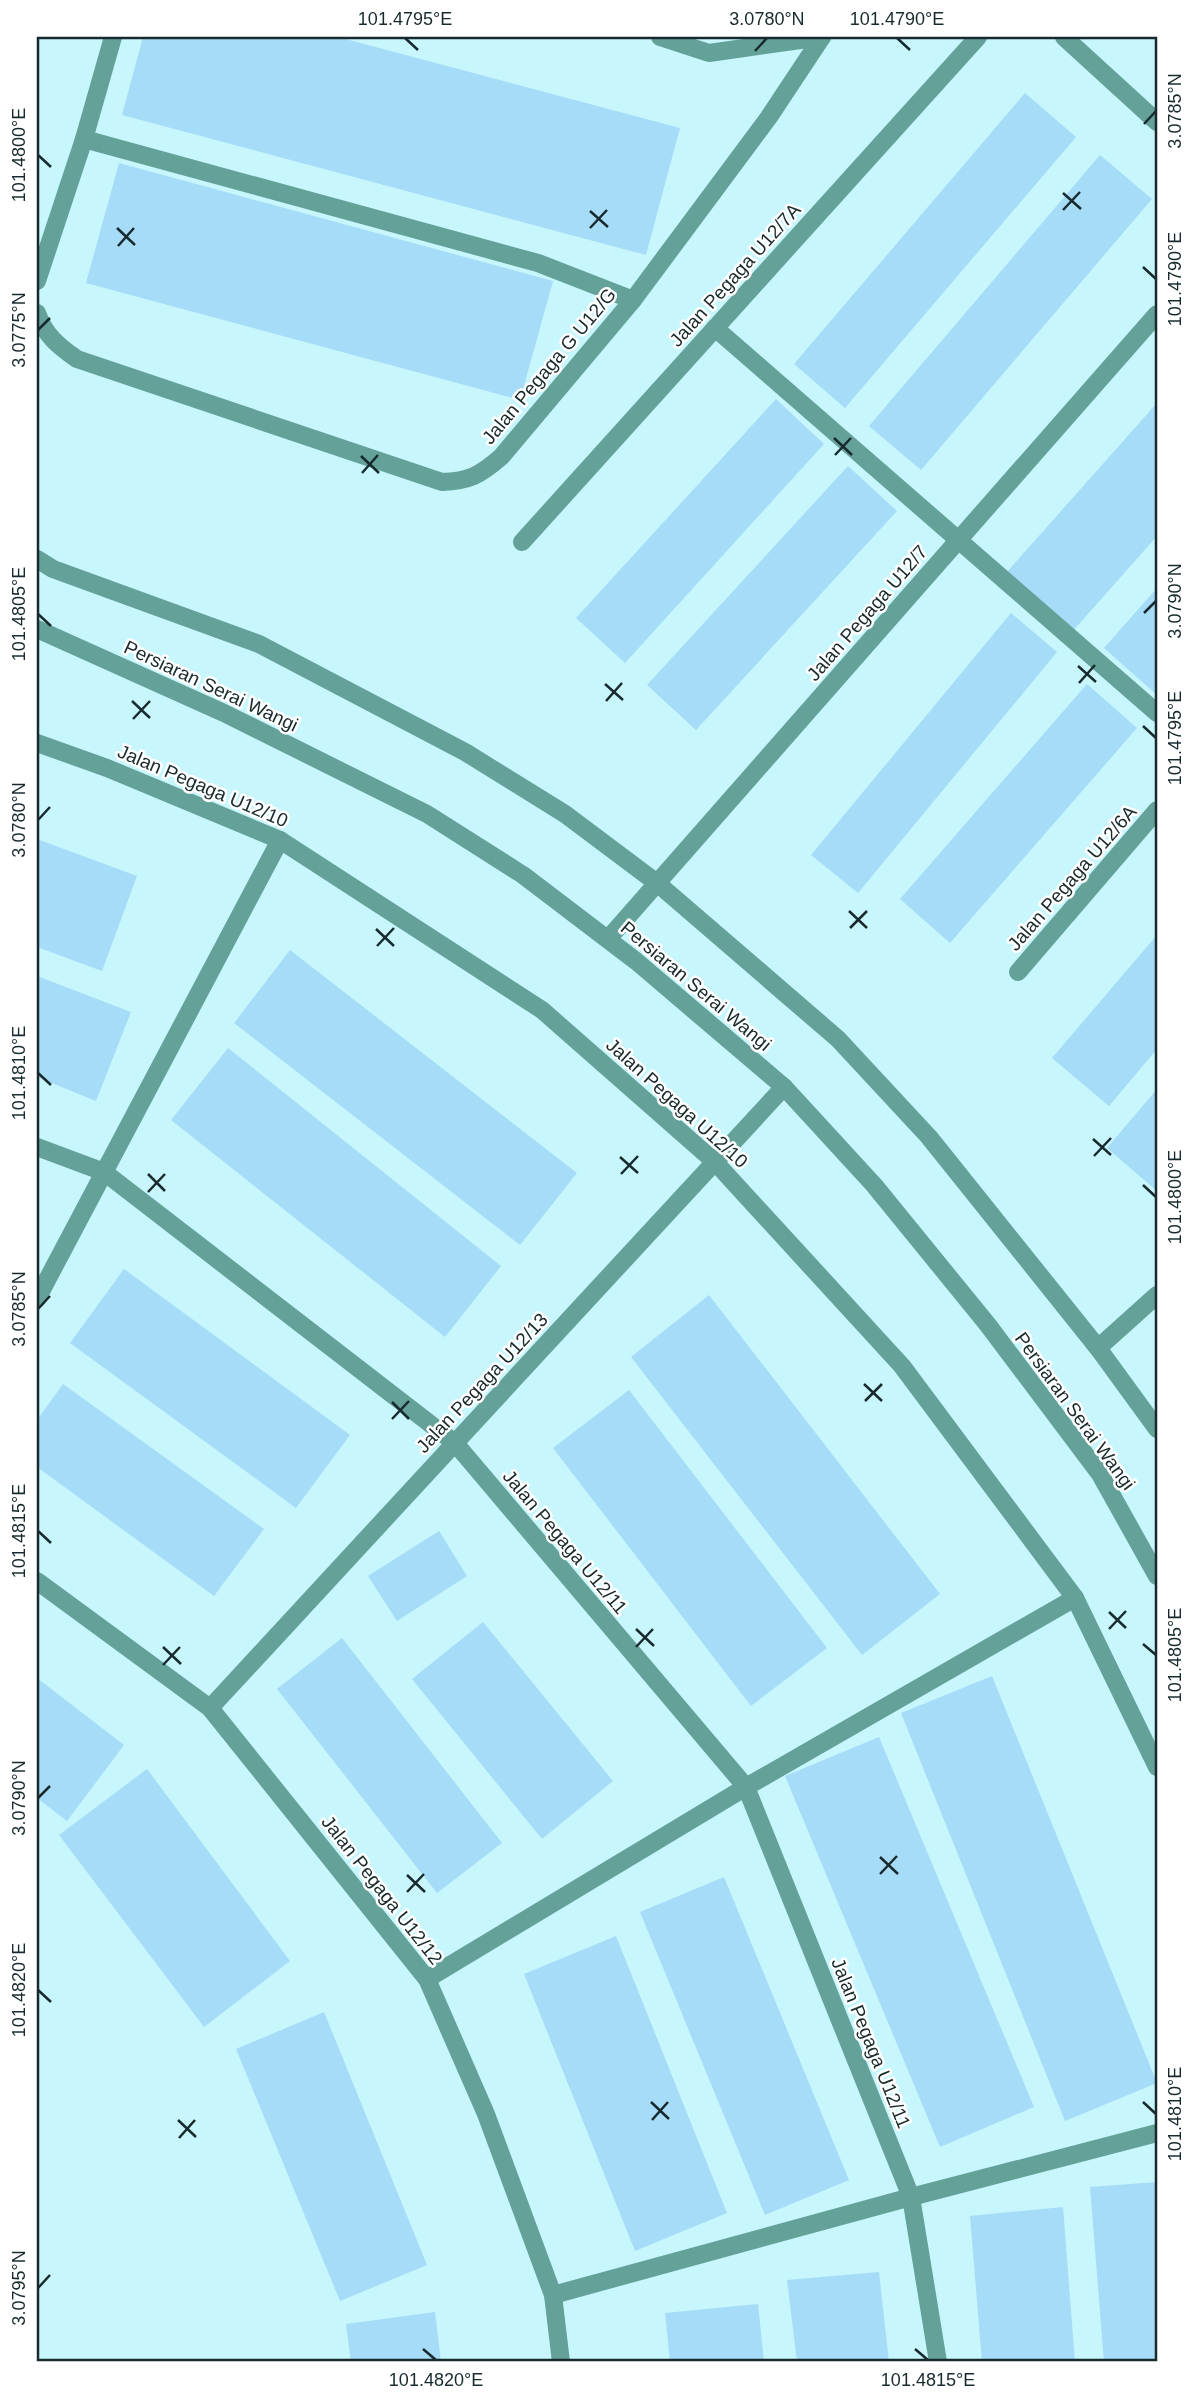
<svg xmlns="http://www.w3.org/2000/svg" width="1194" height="2399" viewBox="0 0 1194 2399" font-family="Arial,sans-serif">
	<rect width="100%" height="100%" fill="#c7f6fc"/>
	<g fill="#a6dcf8">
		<polygon points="143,37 338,37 680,128 646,255 122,115"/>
		<polygon points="1025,93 1076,137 845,408 794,364"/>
		<polygon points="1100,155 1152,199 921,470 869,426"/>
		<polygon points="119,163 553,281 520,400 86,283"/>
		<polygon points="776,399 824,444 625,663 576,618"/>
		<polygon points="1157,403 1157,536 1072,632 1006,573"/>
		<polygon points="848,466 897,511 696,730 647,685"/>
		<polygon points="1157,588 1157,695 1104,648"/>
		<polygon points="1011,613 1057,652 858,893 811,855"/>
		<polygon points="1087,684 1137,728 950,943 900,899"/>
		<polygon points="37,839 137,876 102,971 37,947"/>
		<polygon points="1157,935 1157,1049 1109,1106 1052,1058"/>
		<polygon points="290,950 577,1173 520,1245 234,1023"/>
		<polygon points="37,976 131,1012 96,1101 37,1077"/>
		<polygon points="228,1048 501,1266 445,1337 171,1120"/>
		<polygon points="1157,1089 1157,1191 1107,1148"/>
		<polygon points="124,1269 350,1435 296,1508 70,1343"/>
		<polygon points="709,1295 940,1594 862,1655 631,1357"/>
		<polygon points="63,1384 264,1529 214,1596 37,1467 37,1420"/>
		<polygon points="629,1390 827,1648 751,1706 553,1448"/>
		<polygon points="439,1531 467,1576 397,1621 368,1576"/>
		<polygon points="483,1622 613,1781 542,1839 412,1679"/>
		<polygon points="342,1638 502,1843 437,1893 277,1689"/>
		<polygon points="992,1676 1157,2083 1065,2121 901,1713"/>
		<polygon points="37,1678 124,1745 67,1821 37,1798"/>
		<polygon points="879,1737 1034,2107 940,2147 785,1776"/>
		<polygon points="147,1769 290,1961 204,2027 59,1835"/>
		<polygon points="724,1877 849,2180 765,2215 640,1912"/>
		<polygon points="616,1936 727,2213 635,2251 524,1974"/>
		<polygon points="324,2012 427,2265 340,2301 236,2049"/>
		<polygon points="1157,2182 1157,2362 1104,2362 1090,2187"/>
		<polygon points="1063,2207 1075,2362 982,2362 970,2216"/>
		<polygon points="879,2272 889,2362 797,2362 787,2280"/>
		<polygon points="758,2304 764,2362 670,2362 665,2313"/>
		<polygon points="435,2312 441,2362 351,2362 346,2324"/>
	</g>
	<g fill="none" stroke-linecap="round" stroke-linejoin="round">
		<g stroke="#64a198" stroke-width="18">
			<polyline points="660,37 709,53 822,37"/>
			<polyline points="1064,37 1157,122"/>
			<polyline points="84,139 538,263 633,300"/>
			<polyline points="37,281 84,139 113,37"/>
			<path d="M37,313C45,335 58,346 77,359L442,482C470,481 480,475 501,457L633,300L769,117L822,37"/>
			<polyline points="715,328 1157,713"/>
			<polyline points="522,542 978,37"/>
			<polyline points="37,559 53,569 259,644 465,752 565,814 657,883 838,1039 929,1137 1098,1348 1157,1429"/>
			<polyline points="37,629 224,713 427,814 523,875 636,961 784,1087 874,1185 988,1325 1100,1474 1157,1576"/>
			<polyline points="37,743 107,768 280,840 542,1010 715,1162 902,1366 1075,1598 1157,1767"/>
			<polyline points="608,939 1157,314"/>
			<polyline points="1018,972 1157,810"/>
			<polyline points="37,1147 104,1172 455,1443 746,1787 911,2197 938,2362"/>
			<polyline points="37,1299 280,840"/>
			<polyline points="1098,1348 1157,1295"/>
			<polyline points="37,1581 210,1708 427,1979 486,2114 553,2295 561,2362"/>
			<polyline points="210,1708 784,1087"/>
			<polyline points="427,1979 746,1787 1075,1598"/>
			<polyline points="553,2295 911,2197 1157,2133"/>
		</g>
	</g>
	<path fill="none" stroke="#182a2d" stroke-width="2.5" d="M405,38L418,50M897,38L910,50M755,51L767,38M1144,124L1156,111M38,155L51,167M1063,193L1081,209M1063,210L1080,192M590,211L608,227M117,228L135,245M590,228L607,210M118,246L134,228M1143,267L1156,279M38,330L50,318M834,438L852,455M835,455L851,438M361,456L379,473M362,473L378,455M1144,613L1156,601M38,614L51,626M1078,666L1096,682M1079,683L1095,665M605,684L623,700M132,701L150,718M606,701L622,683M133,719L150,701M1143,726L1156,738M38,820L50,807M849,911L867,928M850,928L867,911M376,929L394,946M377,946L394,928M38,1073L51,1085M1093,1139L1111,1155M1094,1156L1111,1138M620,1157L638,1173M148,1174L165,1191M621,1174L638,1156M1143,1185L1156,1197M148,1192L165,1174M38,1309L50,1296M864,1384L882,1401M865,1401L882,1384M392,1402L409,1419M392,1419L409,1401M38,1531L51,1543M1109,1612L1126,1628M636,1629L654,1646M1109,1629L1126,1611M1143,1644L1156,1655M163,1647L181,1664M636,1647L653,1629M163,1665L180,1647M38,1798L50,1786M880,1857L898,1874M880,1874L897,1856M407,1875L425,1892M407,1892L424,1874M38,1990L51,2002M651,2102L669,2119M1143,2102L1156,2114M178,2120L196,2137M652,2120L668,2102M179,2138L195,2120M38,2288L50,2275M423,2349L436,2360M915,2349L928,2360"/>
	<g text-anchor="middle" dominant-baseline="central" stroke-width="5" stroke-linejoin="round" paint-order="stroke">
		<g font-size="19" fill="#182a2d" stroke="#fff">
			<text transform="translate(735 275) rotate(-48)">Jalan Pegaga U12/7A</text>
			<text transform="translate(549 366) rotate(-50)">Jalan Pegaga G U12/G</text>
			<text transform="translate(867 613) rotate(-49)">Jalan Pegaga U12/7</text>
			<text transform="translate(211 686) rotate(25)">Persiaran Serai Wangi</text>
			<text transform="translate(203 786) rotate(23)">Jalan Pegaga U12/10</text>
			<text transform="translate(1072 878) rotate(-49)">Jalan Pegaga U12/6A</text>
			<text transform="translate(696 986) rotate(40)">Persiaran Serai Wangi</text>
			<text transform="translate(677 1103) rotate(42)">Jalan Pegaga U12/10</text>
			<text transform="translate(482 1383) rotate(-47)">Jalan Pegaga U12/13</text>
			<text transform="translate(1075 1411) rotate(54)">Persiaran Serai Wangi</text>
			<text transform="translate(565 1542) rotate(50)">Jalan Pegaga U12/11</text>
			<text transform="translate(382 1890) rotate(52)">Jalan Pegaga U12/12</text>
			<text transform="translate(871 2043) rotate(68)">Jalan Pegaga U12/11</text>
		</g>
	</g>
	<rect width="1194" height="2399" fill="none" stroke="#ffffff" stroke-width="77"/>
	<rect x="38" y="38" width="1118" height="2322" fill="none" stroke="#182a2d" stroke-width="2.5"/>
	<g font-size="18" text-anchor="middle" fill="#182a2d">
		<text x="405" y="25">101.4795°E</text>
		<text x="767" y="25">3.0780°N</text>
		<text x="897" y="25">101.4790°E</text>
		<text transform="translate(1175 111) rotate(-90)" y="6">3.0785°N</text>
		<text transform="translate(19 155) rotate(-90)" y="6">101.4800°E</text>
		<text transform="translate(1175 279) rotate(-90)" y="6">101.4790°E</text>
		<text transform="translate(19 330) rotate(-90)" y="6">3.0775°N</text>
		<text transform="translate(1175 601) rotate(-90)" y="6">3.0790°N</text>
		<text transform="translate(19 614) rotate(-90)" y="6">101.4805°E</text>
		<text transform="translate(1175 738) rotate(-90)" y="6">101.4795°E</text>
		<text transform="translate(19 820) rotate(-90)" y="6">3.0780°N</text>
		<text transform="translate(19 1073) rotate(-90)" y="6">101.4810°E</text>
		<text transform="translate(1175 1197) rotate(-90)" y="6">101.4800°E</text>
		<text transform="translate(19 1309) rotate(-90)" y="6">3.0785°N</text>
		<text transform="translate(19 1531) rotate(-90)" y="6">101.4815°E</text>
		<text transform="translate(1175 1655) rotate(-90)" y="6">101.4805°E</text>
		<text transform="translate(19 1798) rotate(-90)" y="6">3.0790°N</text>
		<text transform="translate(19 1990) rotate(-90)" y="6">101.4820°E</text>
		<text transform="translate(1175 2114) rotate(-90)" y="6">101.4810°E</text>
		<text transform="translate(19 2288) rotate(-90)" y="6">3.0795°N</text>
		<text x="436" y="2386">101.4820°E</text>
		<text x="928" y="2386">101.4815°E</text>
	</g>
</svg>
